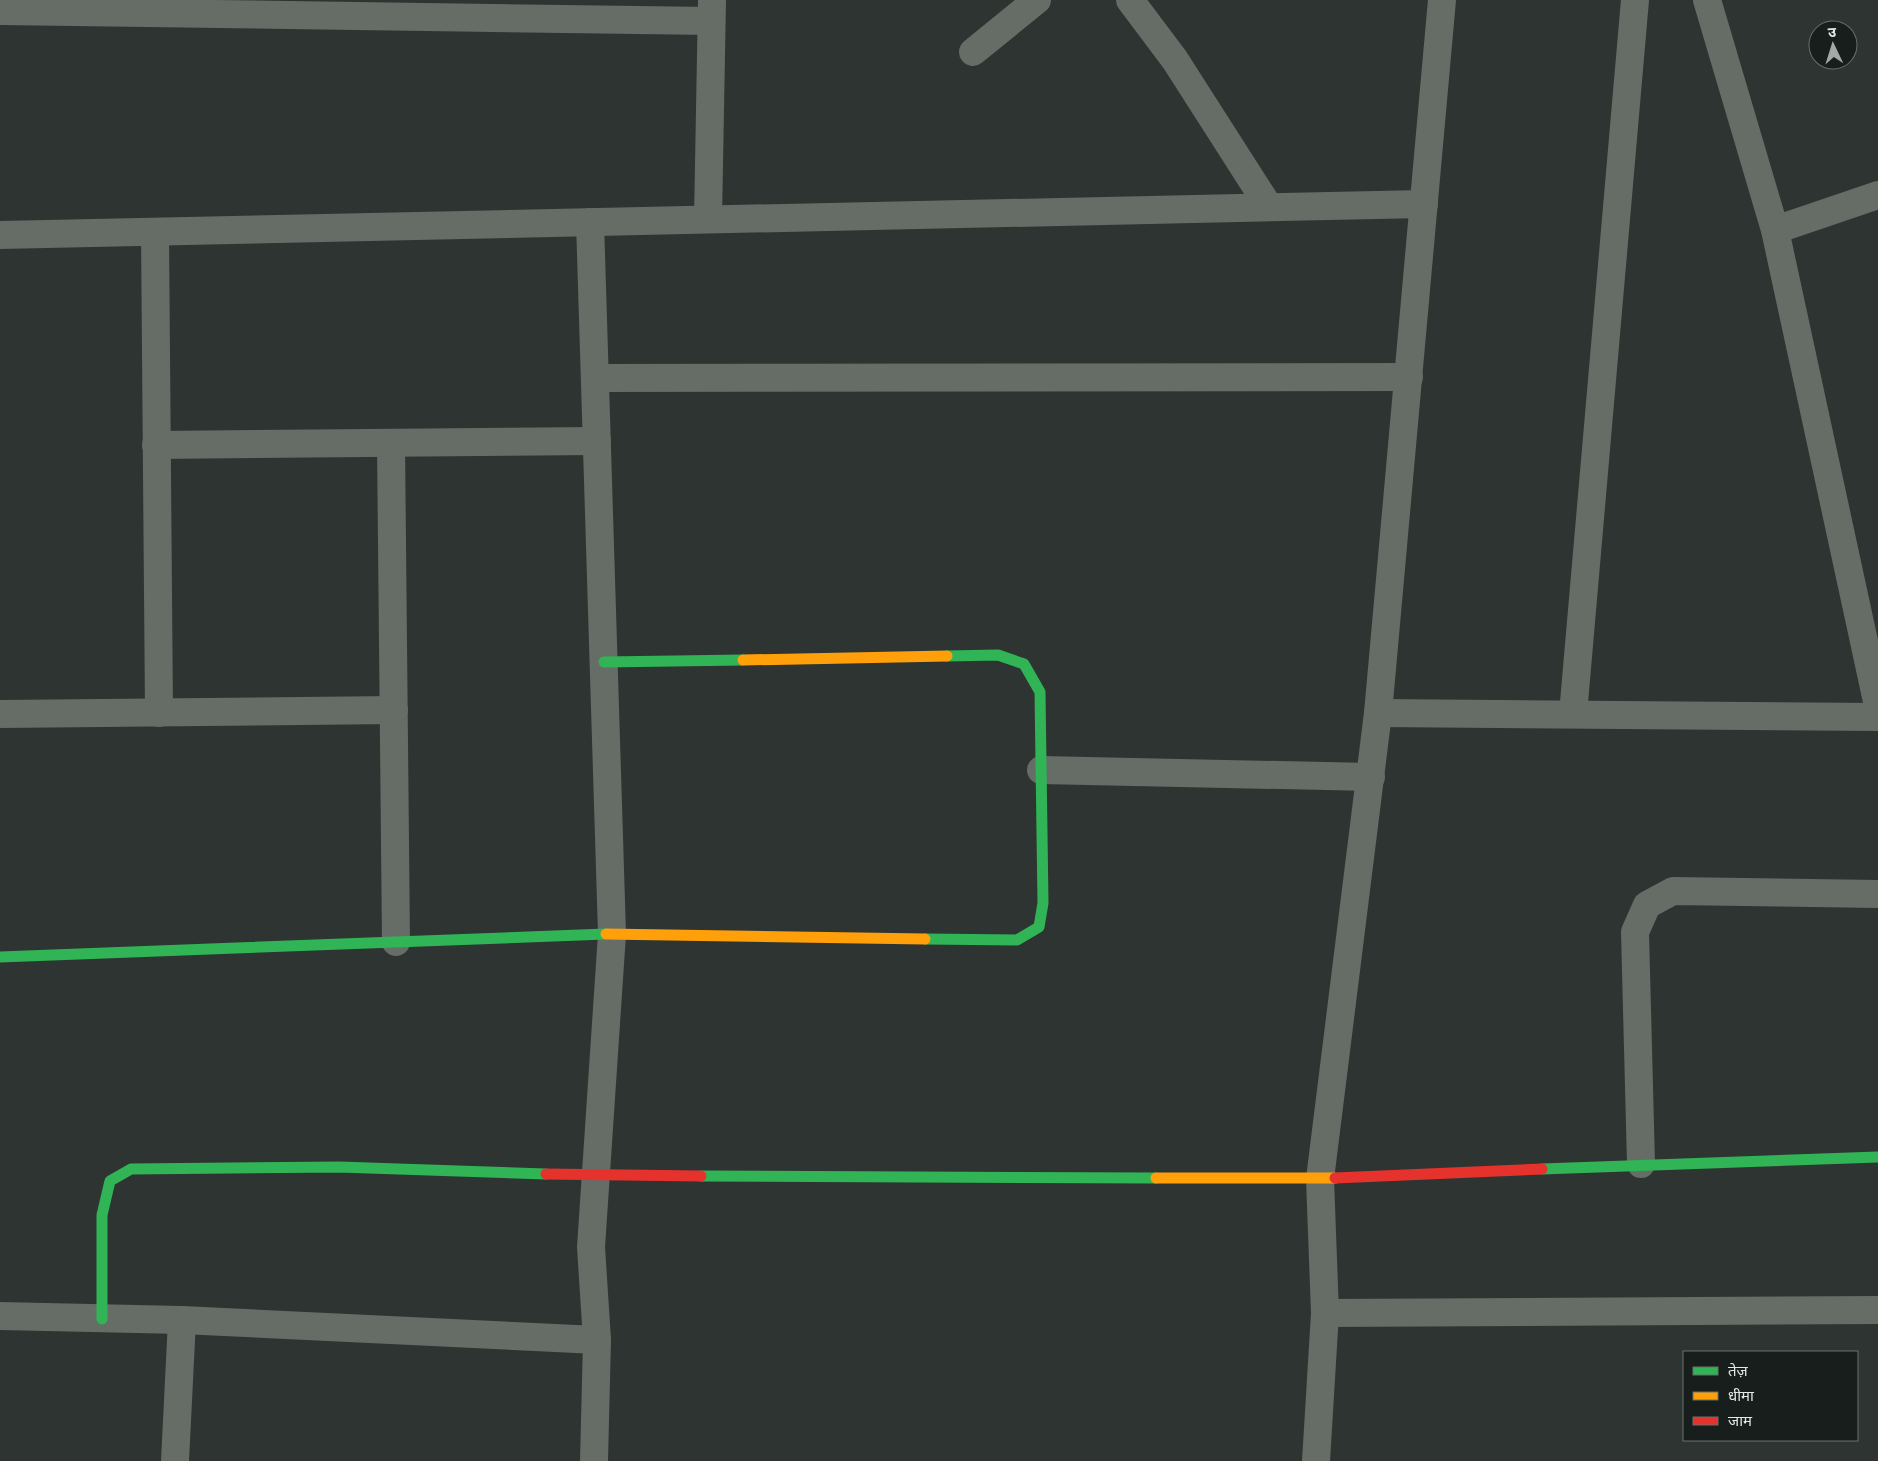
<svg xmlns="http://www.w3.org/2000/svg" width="1878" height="1461" viewBox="0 0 1878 1461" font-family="Manrope,'Noto Sans Devanagari',sans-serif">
	<rect width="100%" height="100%" fill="#2e3432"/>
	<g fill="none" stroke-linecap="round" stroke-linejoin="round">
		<g stroke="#666c66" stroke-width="28">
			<polyline points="1130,0 1175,60 1269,207"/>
			<polyline points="1707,0 1775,230 1878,706"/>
			<polyline points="0,11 711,21"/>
			<polyline points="973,52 1037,0"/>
			<polyline points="708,219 712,0"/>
			<polyline points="590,222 612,934 591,1247 597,1340 594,1461"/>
			<polyline points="1775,230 1878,195"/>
			<polyline points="155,232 159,713"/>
			<polyline points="0,235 1424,204"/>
			<polyline points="595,378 1409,377"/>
			<polyline points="391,443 396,942"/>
			<polyline points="156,445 597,441"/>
			<polyline points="1378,713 1878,717"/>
			<polyline points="0,714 394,710"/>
			<polyline points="1573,714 1635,0"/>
			<polyline points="1041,770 1371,777"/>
			<polyline points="1641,1164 1635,932 1647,905 1673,891 1878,894"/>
			<polyline points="1325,1313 1878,1310"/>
			<polyline points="0,1316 182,1320 597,1340"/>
			<polyline points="175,1461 182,1320"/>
			<polyline points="1316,1461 1325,1313 1320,1179 1378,713 1442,0"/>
		</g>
		<g stroke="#30b455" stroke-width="11">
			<polyline points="604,662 743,660"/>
			<polyline points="925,939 1017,940 1039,927 1043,903 1040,692 1024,664 998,655 947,656"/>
			<polyline points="0,957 606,934"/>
			<polyline points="1542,1169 1878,1157"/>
			<polyline points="701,1176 1156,1178"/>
			<polyline points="102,1319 102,1215 110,1181 131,1169 339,1167 546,1174"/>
		</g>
		<g stroke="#ff9f0a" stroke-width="11">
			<polyline points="743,660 947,656"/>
			<polyline points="606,934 925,939"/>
			<polyline points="1156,1178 1335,1178"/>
		</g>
		<g stroke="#e5322d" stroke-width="11">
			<polyline points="546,1174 701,1176"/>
			<polyline points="1335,1178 1542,1169"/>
		</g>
	</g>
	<rect x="1683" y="1351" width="175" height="90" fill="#171e1b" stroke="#68706d"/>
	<rect x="1693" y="1367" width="25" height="8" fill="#30b455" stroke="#68706d"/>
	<text x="1728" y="1376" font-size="15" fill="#e1eae7">तेज़</text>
	<rect x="1693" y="1392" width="25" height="8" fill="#ff9f0a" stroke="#68706d"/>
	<text x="1728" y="1401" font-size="15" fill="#e1eae7">धीमा</text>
	<rect x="1693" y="1417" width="25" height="8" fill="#e5322d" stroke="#68706d"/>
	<text x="1728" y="1426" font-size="15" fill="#e1eae7">जाम</text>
	<g transform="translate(1833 45) rotate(356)"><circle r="24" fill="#171e1b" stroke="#68706d"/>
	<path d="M0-4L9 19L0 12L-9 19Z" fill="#a2aaa8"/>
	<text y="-8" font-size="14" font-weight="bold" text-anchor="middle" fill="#e1eae7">उ</text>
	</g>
</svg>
